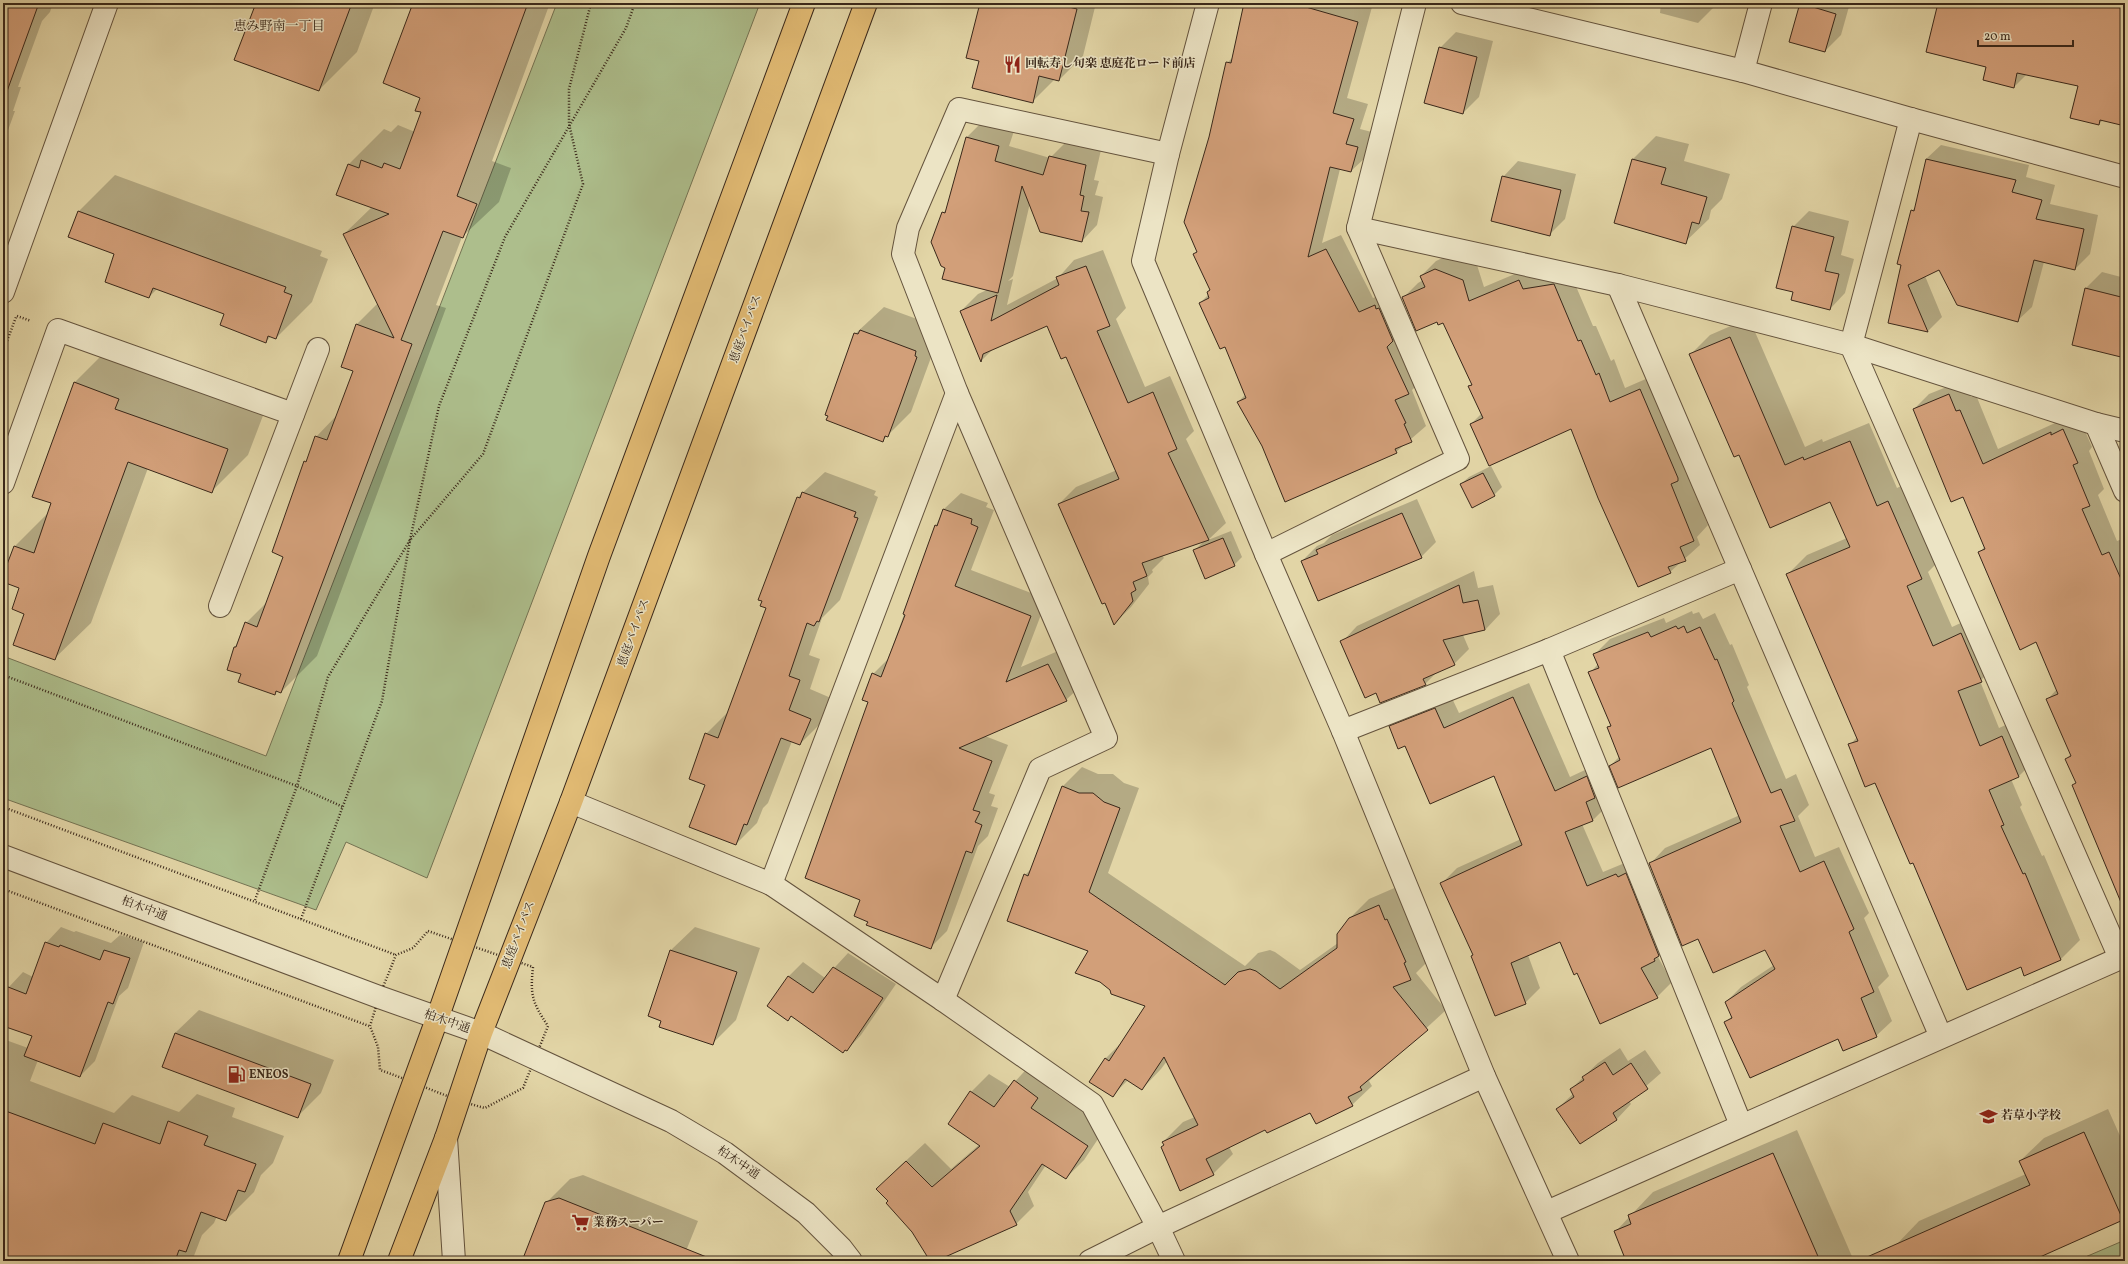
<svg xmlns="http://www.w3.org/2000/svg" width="2128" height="1264" viewBox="0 0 2128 1264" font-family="Vollkorn,'Noto Serif JP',serif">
	<rect width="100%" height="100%" fill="#e2d5a6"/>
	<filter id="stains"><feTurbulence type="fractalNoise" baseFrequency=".005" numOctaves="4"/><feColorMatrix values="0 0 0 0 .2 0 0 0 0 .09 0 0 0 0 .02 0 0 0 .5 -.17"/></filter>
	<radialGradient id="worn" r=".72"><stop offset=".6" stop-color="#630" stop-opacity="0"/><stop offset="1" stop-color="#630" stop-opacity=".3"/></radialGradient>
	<g fill="#adbe8c" stroke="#747353">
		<polygon points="557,3 760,3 427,878 346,842 316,910 3,798 3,656 266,756"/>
		<polygon points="2125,1240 2125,1261 2076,1261"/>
	</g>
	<g fill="#0003">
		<polygon points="4,3 53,3 50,12 42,21 18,87 21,87 13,111 15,111 3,144"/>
		<polygon points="257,3 375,3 357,52 319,90"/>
		<polygon points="414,3 550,3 492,161 511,168 499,202 462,237 436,305 446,308 317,656 281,692 278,691 274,694 242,673 235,647 246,623 268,601 285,556 305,462 308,458 316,437 337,415 354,370 357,324 378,303 344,234 372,207 338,194 349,164 384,129 391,132 398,125 415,132 422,112"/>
		<polygon points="981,3 1096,3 1083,56 1059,80 1055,79 1032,102 980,61"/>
		<polygon points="1245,3 1357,3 1372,7 1347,98 1368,104 1360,129 1372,132 1366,157 1351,171 1340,169 1322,243 1341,235 1373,298 1390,291 1423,379 1412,390 1426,426 1396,452 1263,446 1238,402 1246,394 1225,346 1200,303 1209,294 1208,292 1210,289 1194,255 1198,251 1210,137 1227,63 1233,57"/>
		<polygon points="1661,3 1714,3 1713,8 1698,23 1660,13"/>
		<polygon points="1802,3 1850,3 1841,35 1825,51"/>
		<polygon points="1939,3 2125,3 2125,125 2103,120 2099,124 2079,85 2027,74 2014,87 1987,66"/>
		<polygon points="1456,32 1493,41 1479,97 1463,113 1440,48"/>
		<polygon points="982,122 1014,131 1009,146 1050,158 1066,142 1101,150 1094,180 1099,181 1095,195 1103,197 1097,225 1082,241 1030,203 1013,276 1008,281 1013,279 1007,305 1058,278 1074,260 1103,250 1126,308 1116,319 1145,387 1170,376 1194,431 1186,439 1226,523 1208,540 1231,531 1242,557 1234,565 1195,550 1204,541 1162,555 1164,558 1152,570 1153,572 1148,577 1149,584 1131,607 1114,624 1059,504 1076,487 1117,470 1067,355 1048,325 994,348 982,360 961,311 978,294 989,289 946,267 943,213 948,208 967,137"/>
		<polygon points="1656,136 1689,144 1684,161 1730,174 1722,199 1711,210 1709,219 1685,242 1615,223 1633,159"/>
		<polygon points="1941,145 2029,165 2026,177 2055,185 2050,204 2098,215 2090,254 2075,269 2044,262 2032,307 2017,321 1940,269 1925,276 1942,317 1928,331 1889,322 1912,211 1916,206 1926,159"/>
		<polygon points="1518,161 1576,174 1565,219 1550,234 1503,177"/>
		<polygon points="115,175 322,251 320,256 328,259 312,302 276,338 271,336 266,342 225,314 158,288 149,297 115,254 69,236 79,211"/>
		<polygon points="1809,211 1849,221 1841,255 1854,259 1845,293 1830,309 1794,292 1793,227"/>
		<polygon points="1451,254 1477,265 1484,287 1534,266 1569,270 1593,326 1596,326 1611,361 1614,359 1625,388 1655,375 1687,472 1708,525 1697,537 1700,545 1670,572 1571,428 1471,424 1482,413 1470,386 1472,383 1444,322 1437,321 1403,298 1418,283 1423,280 1421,276 1436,261"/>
		<polygon points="2102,272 2125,278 2125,357 2073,344 2086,288"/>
		<polygon points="884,307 939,327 940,333 911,412 883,440 855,334"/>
		<polygon points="1749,318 1805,447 1822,439 1823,442 1869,423 1897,488 1907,483 1941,559 1928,572 1952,627 1980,614 2000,662 1980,681 1999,728 2021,718 2038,757 2019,776 2011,779 2022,805 2020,807 2042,856 2044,855 2080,940 2061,959 2025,975 2021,966 1913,862 1875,782 1850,745 1857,737 1788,574 1807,555 1847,538 1831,501 1740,454 1691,354 1710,335"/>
		<polygon points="111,346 264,413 248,455 212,491 148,468 91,623 54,659 26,613 21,588 3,581 3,578 15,546 49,512 75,382"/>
		<polygon points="1964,380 1971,397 1976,395 1998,449 2066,418 2078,415 2092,447 2089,451 2104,489 2098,495 2117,541 2125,538 2125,909 2074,785 2077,782 2066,759 2071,754 2048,699 2057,689 2036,641 1979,553 1985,546 1963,496 1914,409 1929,394"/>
		<polygon points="1491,466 1502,487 1494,495 1461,484 1469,477"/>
		<polygon points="825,472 876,491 874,495 878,497 840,600 822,618 809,655 820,659 810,689 831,698 821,723 800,744 792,741 768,803 763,808 757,823 736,844 706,784 706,734 728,712 767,608 797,498"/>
		<polygon points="961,493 988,503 986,507 994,510 971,570 1047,599 1021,667 1065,648 1083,684 1066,700 985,736 1008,745 989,793 995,795 991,806 998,808 988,836 978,846 947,931 931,947 870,922 861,899 870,702 873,674 888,659 936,525 944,509"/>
		<polygon points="1417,499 1436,542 1421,557 1302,561 1317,546 1324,543 1332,535"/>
		<polygon points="1474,571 1478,588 1493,585 1500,614 1485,630 1463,635 1469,649 1454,664 1438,671 1425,684 1377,692 1342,642 1357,626"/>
		<polygon points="1692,611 1693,614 1699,612 1703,619 1715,613 1730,645 1732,644 1749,685 1747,687 1786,779 1796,774 1809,805 1798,816 1815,857 1839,847 1869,913 1864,918 1889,976 1878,987 1892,1021 1876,1036 1838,1038 1726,1022 1732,1016 1726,1002 1741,987 1774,965 1765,949 1699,937 1650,864 1665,848 1740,815 1711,747 1610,766 1620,756 1608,728 1611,724 1590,673 1598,664 1595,654 1610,639 1664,618 1666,623"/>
		<polygon points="1529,683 1570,777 1602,762 1608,805 1593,820 1582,824 1603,872 1632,860 1670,945 1658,957 1672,982 1657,997 1578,972 1561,941 1528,955 1540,988 1525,1003 1474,955 1442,883 1457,868 1521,839 1495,775 1406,745 1390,727 1405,711 1450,694 1459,713"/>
		<polygon points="1082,767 1098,774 1113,774 1124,783 1139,788 1108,873 1245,966 1258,953 1270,950 1275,952 1300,970 1338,943 1349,919 1369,899 1399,886 1430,959 1416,973 1446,1010 1369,1081 1372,1086 1352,1105 1311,1111 1266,1129 1229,1147 1233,1154 1213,1174 1165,1144 1163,1142 1183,1122 1195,1117 1167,1061 1161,1069 1142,1089 1128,1080 1112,1096 1091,1081 1106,1058 1125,1039 1146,1006 1089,951 1025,875 1032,868 1063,786"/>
		<polygon points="61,927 74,932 76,931 111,943 120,935 144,942 128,988 119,996 95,1061 80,1076 38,1060 30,1081 114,1113 132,1095 179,1112 197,1094 235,1108 232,1117 284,1136 273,1163 261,1175 254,1192 226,1220 217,1216 214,1223 202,1235 192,1261 3,1261 3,1039 28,1048 33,1036 3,1025 3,1000 8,988 23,972 33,977 46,943"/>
		<polygon points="695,927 760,948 736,1020 712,1044 649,1016 671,950"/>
		<polygon points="848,953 896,984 861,1035 847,1050 791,1016 788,1019 768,1006 789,976 803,962 825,978"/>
		<polygon points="199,1010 334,1060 321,1093 298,1116 175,1033"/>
		<polygon points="1620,1048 1628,1061 1645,1050 1661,1073 1629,1101 1631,1104 1617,1119 1580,1143 1557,1109 1574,1093 1571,1089 1598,1063"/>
		<polygon points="1033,1062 1056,1079 1049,1089 1106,1127 1084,1160 1066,1178 1046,1165 1028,1192 1034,1206 1016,1224 931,1261 913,1231 889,1201 896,1170 925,1143 951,1169 980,1144 971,1092 989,1074 1010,1087"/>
		<polygon points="2108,1109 2125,1147 2125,1217 2123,1219 2029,1261 1903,1261 1896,1245 1919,1221 2026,1174 2020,1161 2044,1138"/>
		<polygon points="1797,1130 1854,1261 1628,1261 1615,1232 1653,1192"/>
		<polygon points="583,1175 698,1221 682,1261 523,1261 546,1203 570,1179"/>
	</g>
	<g fill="#d29f79" stroke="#3a281a">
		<polygon points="3,3 39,3 6,94 3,93"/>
		<polygon points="256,3 352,3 319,91 234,60"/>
		<polygon points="413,3 528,3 457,196 477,204 463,238 443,231 401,340 412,344 281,693 276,691 275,695 238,682 241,674 227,670 234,647 236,647 245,622 257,627 283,557 272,552 304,461 306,462 315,436 327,440 353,371 341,367 356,324 394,338 343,234 389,214 336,195 348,164 359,168 361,160 382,168 384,163 400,169 421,112 415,111 420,98 383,83"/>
		<polygon points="980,3 1053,3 1077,9 1059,81 1039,76 1033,103 972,88 979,61 966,58"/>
		<polygon points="1244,3 1292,3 1358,22 1333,113 1354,119 1346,144 1358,147 1351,172 1330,167 1308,257 1326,249 1359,312 1375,305 1376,309 1379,308 1393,341 1387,347 1409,394 1395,400 1406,423 1404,424 1412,442 1395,449 1397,453 1285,502 1262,446 1237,402 1246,398 1225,347 1220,349 1199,303 1209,298 1207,292 1210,290 1193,254 1197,252 1184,222 1209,137 1226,62 1231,63"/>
		<polygon points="1800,3 1836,14 1825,52 1789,42"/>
		<polygon points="1938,3 2125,3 2125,126 2100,120 2099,125 2070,118 2078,86 2017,73 2014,88 1983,80 1986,67 1926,52"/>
		<polygon points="1439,47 1477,57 1463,114 1424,103"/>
		<polygon points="966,137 999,146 995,161 1043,175 1049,156 1086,165 1080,195 1084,196 1081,211 1089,212 1082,242 1040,232 1022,186 998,293 942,279 945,268 941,266 931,242 942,212 945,213"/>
		<polygon points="1632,159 1666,168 1661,184 1707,197 1699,224 1692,222 1686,244 1614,223"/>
		<polygon points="1926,159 2016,180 2012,192 2042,200 2036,219 2084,229 2075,270 2034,260 2018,322 1957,305 1939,270 1908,285 1928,332 1888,323 1901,265 1897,264 1911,210 1914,211"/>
		<polygon points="1502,176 1561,190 1550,236 1491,221"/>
		<polygon points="78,211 286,287 284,292 292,295 276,339 268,336 266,343 220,325 224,314 153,288 149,298 105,282 114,254 68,237"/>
		<polygon points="1792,226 1834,237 1825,271 1839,274 1830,310 1791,300 1793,292 1776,288"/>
		<polygon points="1086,266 1110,326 1097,331 1128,403 1153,392 1177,449 1168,453 1209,540 1142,563 1147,576 1133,582 1136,590 1131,593 1133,601 1114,625 1105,603 1102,604 1058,504 1119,479 1066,357 1061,359 1047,326 983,354 981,362 960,311 997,295 991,321 1059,285 1056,277"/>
		<polygon points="1435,269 1463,280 1469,301 1519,280 1523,289 1554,284 1578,341 1581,340 1596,375 1599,373 1610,402 1640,389 1678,478 1678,481 1671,484 1694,541 1680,547 1686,561 1668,567 1671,573 1638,587 1598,498 1571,429 1489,466 1470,424 1483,418 1468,386 1472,385 1443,323 1438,325 1437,322 1416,331 1402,297 1425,287 1420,276"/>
		<polygon points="2085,288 2125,298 2125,358 2072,345"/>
		<polygon points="860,330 916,351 915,356 917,357 901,402 888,437 885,436 883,442 826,420 828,416 825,415 854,333 858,334"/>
		<polygon points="1730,337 1785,465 1803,457 1804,460 1850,441 1877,506 1888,501 1922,579 1907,586 1933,646 1961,633 1982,682 1958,691 1980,746 2002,736 2019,777 1989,790 2004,825 2001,826 2023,874 2025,873 2061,960 2024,976 2021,967 1967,990 1913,863 1910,864 1875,783 1865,787 1848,744 1858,741 1786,574 1850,547 1830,502 1770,528 1739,455 1734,457 1689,354"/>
		<polygon points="74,382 119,399 115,409 228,449 212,493 128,462 55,660 13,645 24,614 12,609 19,588 3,582 3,575 14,546 34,553 51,503 32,497"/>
		<polygon points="1949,394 1956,411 1960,410 1983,464 2051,432 2051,435 2063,429 2078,463 2073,465 2090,506 2082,509 2102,555 2109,552 2125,588 2125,912 2072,785 2076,783 2065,759 2071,756 2046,699 2058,694 2036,642 2020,650 1978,552 1985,549 1963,497 1951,502 1913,409"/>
		<polygon points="1483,473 1495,496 1472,508 1460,484"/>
		<polygon points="802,492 856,512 854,517 858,518 819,622 817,621 814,626 807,623 789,676 800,680 789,710 811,719 800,745 781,738 747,825 744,824 736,845 689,827 705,785 689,779 705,733 718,738 766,608 760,606 762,601 758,600 797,497 800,498"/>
		<polygon points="943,509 972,519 971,524 978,527 955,586 1031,616 1006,682 1048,664 1067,701 959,748 992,761 973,810 980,812 975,822 982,825 972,853 966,851 931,949 866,925 868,922 854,916 860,900 805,878 868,702 862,700 872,673 881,677 905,615 903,614 935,525 937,526"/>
		<polygon points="1402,513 1422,558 1318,601 1301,561 1318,554 1316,550"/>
		<polygon points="1223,538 1235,566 1205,579 1193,550"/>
		<polygon points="1459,585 1463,603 1478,600 1485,630 1443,640 1455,665 1423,679 1426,685 1380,703 1376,693 1365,698 1340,641"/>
		<polygon points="1676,626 1678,629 1684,626 1687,633 1700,627 1715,660 1717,659 1734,701 1732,703 1771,793 1781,789 1795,821 1780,826 1800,872 1824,861 1854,929 1849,932 1874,992 1861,998 1877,1037 1843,1051 1838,1039 1750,1078 1724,1022 1732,1018 1725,1002 1775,969 1765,950 1713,973 1698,939 1682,946 1649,863 1741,822 1711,748 1618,788 1609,766 1620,760 1607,727 1611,726 1588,672 1599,668 1593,654 1648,632 1651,637"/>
		<polygon points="1513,697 1555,791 1587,776 1595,798 1586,802 1593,821 1565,832 1587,886 1616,874 1618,877 1626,873 1659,956 1654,959 1655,961 1641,968 1658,998 1600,1024 1577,973 1574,975 1560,942 1511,963 1526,1004 1495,1016 1471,956 1473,955 1440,883 1522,845 1494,776 1430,804 1405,746 1398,749 1389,726 1435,708 1444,728"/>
		<polygon points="1062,786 1079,793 1093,793 1104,802 1120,808 1089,892 1225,985 1238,972 1250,969 1256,971 1280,989 1337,948 1337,934 1349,918 1379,905 1385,920 1387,919 1406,962 1404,963 1411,980 1393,987 1428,1030 1360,1087 1362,1090 1348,1097 1353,1106 1316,1124 1310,1113 1267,1133 1265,1130 1206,1159 1214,1175 1180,1191 1161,1147 1164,1145 1162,1142 1198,1125 1164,1057 1142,1090 1125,1079 1113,1097 1089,1082 1105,1058 1109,1061 1145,1006 1111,994 1110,990 1100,982 1075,973 1088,951 1007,921 1024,874 1028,876"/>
		<polygon points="45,942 59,947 60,945 100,960 104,950 130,958 113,1004 108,1002 80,1077 24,1056 32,1036 3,1026 3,985 26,994"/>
		<polygon points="670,950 737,972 713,1045 659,1027 661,1021 648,1016"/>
		<polygon points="833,967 883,998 847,1051 845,1050 843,1053 791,1016 788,1021 767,1006 788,976 813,993"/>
		<polygon points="175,1033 311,1084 298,1118 162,1067"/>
		<polygon points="1605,1062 1613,1075 1631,1063 1648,1089 1613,1113 1617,1120 1580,1144 1556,1109 1574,1097 1570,1089 1584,1080 1582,1077"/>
		<polygon points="1014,1080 1038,1098 1031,1108 1088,1146 1066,1179 1042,1164 1010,1211 1017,1225 936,1261 930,1261 912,1232 886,1203 888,1201 876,1189 906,1161 932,1187 980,1146 948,1124 970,1091 994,1107"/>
		<polygon points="3,1110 95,1144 103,1123 160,1144 168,1121 208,1136 204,1145 256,1164 245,1192 238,1190 226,1221 201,1212 186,1252 179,1250 175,1261 3,1261"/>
		<polygon points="2084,1132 2123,1220 2031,1261 1858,1261 2030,1185 2019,1161"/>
		<polygon points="1773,1153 1820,1261 1626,1261 1614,1231 1631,1224 1628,1215"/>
		<polygon points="559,1198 714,1260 713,1261 522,1261 545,1202"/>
	</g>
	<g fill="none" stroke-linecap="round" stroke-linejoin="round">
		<defs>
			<g id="minor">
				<polyline points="1208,3 1168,154 1143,261 1266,554 1343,731 1484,1076 1568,1261"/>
				<polyline points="1462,3 1743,71 1911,119 2125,177"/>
				<polyline points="1743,71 1761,3"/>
				<polyline points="1911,119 1851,345 2120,958"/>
				<polyline points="1358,228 1618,285 1851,345 2096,424 2125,431"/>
				<polyline points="1618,285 1941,1037"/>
				<polyline points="3,292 107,3"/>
				<polyline points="2096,424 2125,491"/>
				<polyline points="3,483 58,330 293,414"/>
				<polyline points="1266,554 1458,459 1358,228 1415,3"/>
				<polyline points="220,606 318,349"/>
				<polyline points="1549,650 1741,1125"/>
				<polyline points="1343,731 1549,650 1740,569"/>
				<polyline points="571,802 771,884 943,1000 1092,1104 1158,1227 1174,1261"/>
				<polyline points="3,856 379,997 481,1033 671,1121 725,1153 806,1213 841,1248 851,1261"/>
				<polyline points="771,884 957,393"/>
				<polyline points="943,1000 1040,769 1106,738 957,393 903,254 908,228 959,109 1168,154"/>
				<polyline points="446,1138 454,1261"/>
				<polyline points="1547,1212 2125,956"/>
				<polyline points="1090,1261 1158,1227 1484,1076"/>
			</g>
			<g id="highway">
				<polyline points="349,1261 437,1019 599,556 804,3"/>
				<polyline points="399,1261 446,1138 481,1033 571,802 866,3"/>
			</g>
		</defs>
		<use href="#minor" stroke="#64533d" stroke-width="24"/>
		<use href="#highway" stroke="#3a281a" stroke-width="24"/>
		<g stroke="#3a281a" stroke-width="2.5" stroke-dasharray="1 2" stroke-linecap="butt">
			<polyline points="17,316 31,321"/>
			<polyline points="3,352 16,317"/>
			<polyline points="3,675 297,786 343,807"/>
			<polyline points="3,807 396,955"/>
			<polyline points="3,889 369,1026"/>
			<polyline points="255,900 297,786 328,677 410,540 483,454 583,184 569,124 569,89 591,3"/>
			<polyline points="301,919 382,701 410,540 439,406 505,237 626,28 635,3"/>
			<path d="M428,931L533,967C530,995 532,1002 548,1026L523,1088L485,1108C449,1099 415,1082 380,1070L378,1047L370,1026L379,997L396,955L413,948Z"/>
		</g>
		<use href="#minor" stroke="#ece4c5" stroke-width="22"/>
		<use href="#highway" stroke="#e1ba73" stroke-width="22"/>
	</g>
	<defs>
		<symbol id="restaurant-bare" viewBox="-9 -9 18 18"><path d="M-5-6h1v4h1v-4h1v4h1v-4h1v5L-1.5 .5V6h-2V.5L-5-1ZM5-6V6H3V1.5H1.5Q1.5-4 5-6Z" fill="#8f2418" stroke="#ece4c5" stroke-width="2.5" paint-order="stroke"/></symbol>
		<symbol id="fuel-bare" viewBox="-9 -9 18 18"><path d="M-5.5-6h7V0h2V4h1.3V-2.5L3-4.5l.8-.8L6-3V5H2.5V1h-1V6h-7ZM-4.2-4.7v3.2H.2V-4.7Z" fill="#8f2418" stroke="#ece4c5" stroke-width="2.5" paint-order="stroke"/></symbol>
		<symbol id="school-bare" viewBox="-9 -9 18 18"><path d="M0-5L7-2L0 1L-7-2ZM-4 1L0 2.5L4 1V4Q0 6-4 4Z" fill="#8f2418" stroke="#ece4c5" stroke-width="2.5" paint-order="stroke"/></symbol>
		<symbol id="supermarket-bare" viewBox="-9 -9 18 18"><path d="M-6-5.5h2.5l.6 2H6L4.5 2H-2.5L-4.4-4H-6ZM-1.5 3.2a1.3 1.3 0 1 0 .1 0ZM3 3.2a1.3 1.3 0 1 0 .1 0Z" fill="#8f2418" stroke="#ece4c5" stroke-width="2.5" paint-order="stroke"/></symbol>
	</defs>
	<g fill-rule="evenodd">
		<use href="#restaurant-bare" x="1000" y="52" width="25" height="25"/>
		<use href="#fuel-bare" x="224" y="1062" width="25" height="25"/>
		<use href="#school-bare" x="1976" y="1104" width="25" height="25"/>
		<use href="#supermarket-bare" x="568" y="1210" width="25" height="25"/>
	</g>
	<g text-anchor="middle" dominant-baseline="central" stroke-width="3" stroke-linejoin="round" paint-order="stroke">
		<g font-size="12" font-weight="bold" fill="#3a281a" stroke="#ece4c5" text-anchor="start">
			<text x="1025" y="64">回転寿し旬楽 恵庭花ロード前店</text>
			<text x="249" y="1075">ENEOS</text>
			<text x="2001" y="1116">若草小学校</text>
			<text x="593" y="1223">業務スーパー</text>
		</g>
		<g font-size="12" fill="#3a281a" stroke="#ece4c5">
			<text transform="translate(746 329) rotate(-70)">恵庭バイパス</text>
			<text transform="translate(634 633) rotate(-70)">恵庭バイパス</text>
			<text transform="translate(144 909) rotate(21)">柏木中通</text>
			<text transform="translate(519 935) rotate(-69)">恵庭バイパス</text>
			<text transform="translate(447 1022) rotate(19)">柏木中通</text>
			<text transform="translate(738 1163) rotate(34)">柏木中通</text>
		</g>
		<g font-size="13" fill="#3a281a" stroke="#ece4c5">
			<text x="279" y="27">恵み野南一丁目</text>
		</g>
	</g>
	<rect width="2128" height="1264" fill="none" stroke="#e2d5a6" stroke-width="16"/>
	<rect x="4" y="4" width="2120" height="1256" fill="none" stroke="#3a281a" stroke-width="2"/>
	<rect x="8" y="8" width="2112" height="1248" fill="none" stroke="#3a281a"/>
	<path d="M1978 40v6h95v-6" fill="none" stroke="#3a281a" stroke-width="2"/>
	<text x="1984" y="40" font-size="12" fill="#3a281a" stroke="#ece4c5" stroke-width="3" paint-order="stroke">20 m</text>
	<rect width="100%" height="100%" filter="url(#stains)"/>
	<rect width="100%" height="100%" fill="url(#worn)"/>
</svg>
